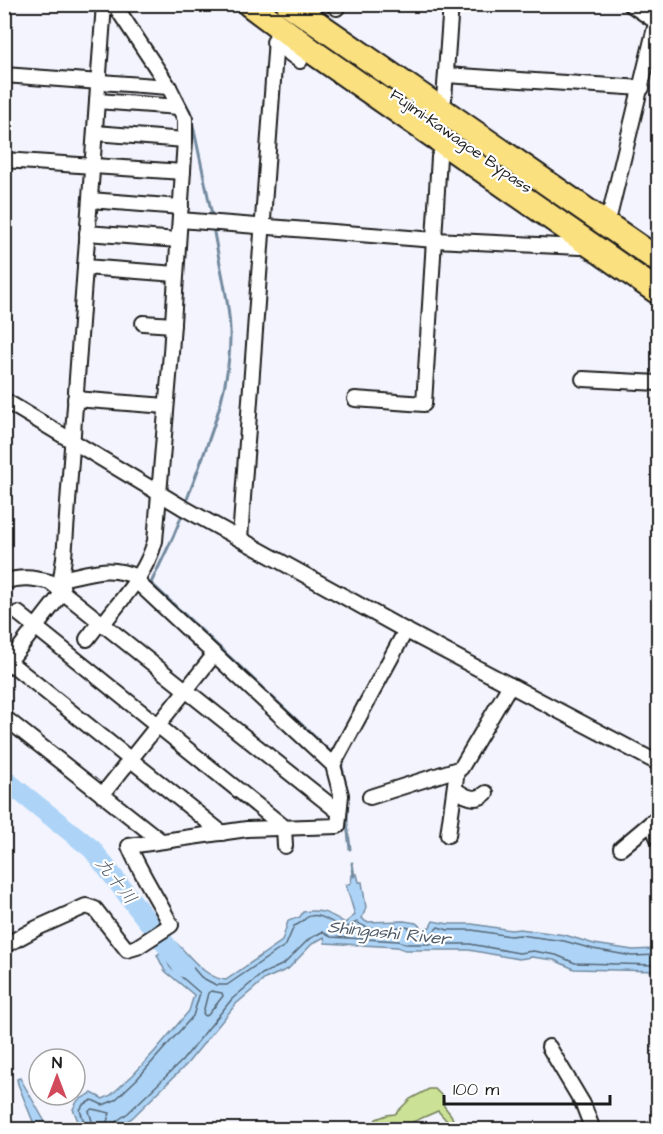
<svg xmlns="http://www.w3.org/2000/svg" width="663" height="1134" viewBox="0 0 663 1134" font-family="'Architects Daughter','Klee One',sans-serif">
	<rect width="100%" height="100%" fill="#f3f4fe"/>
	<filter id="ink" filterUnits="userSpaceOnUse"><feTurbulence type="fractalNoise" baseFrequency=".0167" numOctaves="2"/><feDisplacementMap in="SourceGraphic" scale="12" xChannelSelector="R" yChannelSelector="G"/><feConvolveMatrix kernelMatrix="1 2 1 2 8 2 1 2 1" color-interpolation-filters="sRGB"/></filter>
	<g filter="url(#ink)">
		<polygon fill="#cae196" stroke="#737e59" stroke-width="1.5" points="429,1089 435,1089 443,1097 444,1106 451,1115 457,1129 449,1129 447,1121 438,1111 408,1124 406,1129 372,1129 376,1119 387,1115 395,1114 410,1099"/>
		<g fill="#add4f7" stroke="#738a9f" stroke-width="1.5">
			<path d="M357,874L359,882H362L366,908L362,918L366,922L404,921L416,923L423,929L430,927L433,921L449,924H472L511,930L520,929L565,935L594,944L633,950L655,949L658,950V971L574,969L554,960L532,957L519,959L469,950H405L397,947L325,943L324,937L312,944L288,969L265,979L236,1004L186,1065L132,1118L114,1129H67L78,1121L73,1109L78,1100L92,1093L103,1099L111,1095L133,1075L155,1051L189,1011L194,995L165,971L157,955L175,942C191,956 204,978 226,980L282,941L288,921L300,917L303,912C322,909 329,913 345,923L355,915L346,885L351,883L352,875Z"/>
			<polygon points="20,1078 49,1129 36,1129 18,1084 17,1079"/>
		</g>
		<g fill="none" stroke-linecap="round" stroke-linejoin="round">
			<g stroke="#566674" stroke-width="1.5">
				<polygon points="211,991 222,993 223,996 208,1015 205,1016 203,1013 208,993"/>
				<path d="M79,1130L84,1122L80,1110L83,1105L92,1100L103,1105L115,1100L137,1079L193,1016L200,993L170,967L165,957L173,950L183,956L201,977L216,985H227L286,945L294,926C300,924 302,922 306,918C318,910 334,924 344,929L357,922C371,933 388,926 405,927C412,927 416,933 423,935L432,933L438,927L448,930H472L510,936L520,935L564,941L593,949L632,956L658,955"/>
				<polyline points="89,1130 92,1121 89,1111 92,1109 110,1113 104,1130"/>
				<polyline points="112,1130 114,1123 128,1113 182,1061 232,999 262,974 284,964 309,939 322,932 331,937 398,941 406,944 470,944 519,953 533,951 556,955 575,963 658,965"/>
			</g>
			<g stroke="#738a9f" stroke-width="3">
				<polyline points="166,70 190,111 213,220"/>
				<path d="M186,502C206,447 232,390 230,330C229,295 218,261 213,226"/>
				<polyline points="182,515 173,537 151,583 333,754"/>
				<polyline points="341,763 348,795 347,823 350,849"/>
				<polyline points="352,863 354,876"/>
			</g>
			<polyline stroke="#add4f7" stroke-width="20" points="4,779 92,849 183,967"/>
			<defs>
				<g id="street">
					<polyline points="114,4 169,87"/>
					<polyline points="332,4 337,8"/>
					<polyline points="630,4 658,23"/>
					<polyline points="274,42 300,61"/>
					<path d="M4,75L169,87L185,119V140L171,353L155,541C146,574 123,597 103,624"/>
					<polyline points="446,75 642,88"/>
					<polyline points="444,99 451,4"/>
					<polyline points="97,101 179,107"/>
					<polyline points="95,133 185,140"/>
					<polyline points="4,160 183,172"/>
					<polyline points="90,200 181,207"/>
					<polyline points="610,213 658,15"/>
					<polyline points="180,220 435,240 580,247 589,243"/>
					<polyline points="87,233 178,240"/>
					<polyline points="85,267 176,274"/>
					<polyline points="143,323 173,325"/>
					<polyline points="583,379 658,383"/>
					<polyline points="75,399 166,406"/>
					<polyline points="355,399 424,404 439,157 446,144"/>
					<polyline points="4,400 182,507 401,628 658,763"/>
					<polyline points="240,539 277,25"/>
					<path d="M61,579C91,573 109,564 139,578"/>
					<path d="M4,582C21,576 33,578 50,582L339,812"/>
					<polyline points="18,613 284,827 285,846"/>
					<polyline points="87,639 100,622"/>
					<polyline points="4,658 222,833"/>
					<polyline points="4,668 63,592 61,579 64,558 104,4"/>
					<polyline points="4,717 161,841"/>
					<polyline points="333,765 406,630"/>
					<path d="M455,789C464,796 476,803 486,793"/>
					<polyline points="102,795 214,655"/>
					<polyline points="370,797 461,768 510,685"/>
					<polyline points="651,823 658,839"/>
					<polyline points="448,835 457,770"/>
					<polyline points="621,848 658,817"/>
					<path d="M4,946L37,928L86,906L95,909L127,950L137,947L171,925C158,899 140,873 129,846L247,829L338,826L341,795L333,765L136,581"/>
					<polyline points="549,1047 583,1104 593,1130"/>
				</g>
				<g id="highway">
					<polyline points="249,4 316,54 658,292"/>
					<polyline points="289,4 658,260"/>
				</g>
			</defs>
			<use href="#street" stroke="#1c1c1c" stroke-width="18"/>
			<use href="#highway" stroke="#1c1c1c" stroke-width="28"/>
			<use href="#street" stroke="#fff" stroke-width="14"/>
			<use href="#highway" stroke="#fbe080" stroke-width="24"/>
		</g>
	</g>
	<g text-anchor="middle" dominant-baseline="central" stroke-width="4.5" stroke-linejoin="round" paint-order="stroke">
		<g font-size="16" fill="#1c1c1c" stroke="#fff">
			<text transform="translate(461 141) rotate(35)">Fujimi-Kawagoe Bypass</text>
		</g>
		<g font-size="18" font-style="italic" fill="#4f5c69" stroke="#fff">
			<text transform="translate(116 881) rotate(52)">九十川</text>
			<text transform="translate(389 933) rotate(6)">Shingashi River</text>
		</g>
	</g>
	<rect width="663" height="1134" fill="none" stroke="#fff" stroke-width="24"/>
	<rect x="12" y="12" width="639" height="1110" fill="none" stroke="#1c1c1c" stroke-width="2" filter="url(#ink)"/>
	<g transform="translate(57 1077)"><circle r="28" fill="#ffffff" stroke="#a4a4a4" stroke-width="1.5"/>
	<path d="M0-4.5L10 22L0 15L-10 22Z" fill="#d1495b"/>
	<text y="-9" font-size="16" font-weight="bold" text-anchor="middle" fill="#1c1c1c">N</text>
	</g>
	<path d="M444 1095v9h166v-9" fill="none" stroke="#1c1c1c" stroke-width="3"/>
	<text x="453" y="1095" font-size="18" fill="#1c1c1c" stroke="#ffffff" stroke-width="4.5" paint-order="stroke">100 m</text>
</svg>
